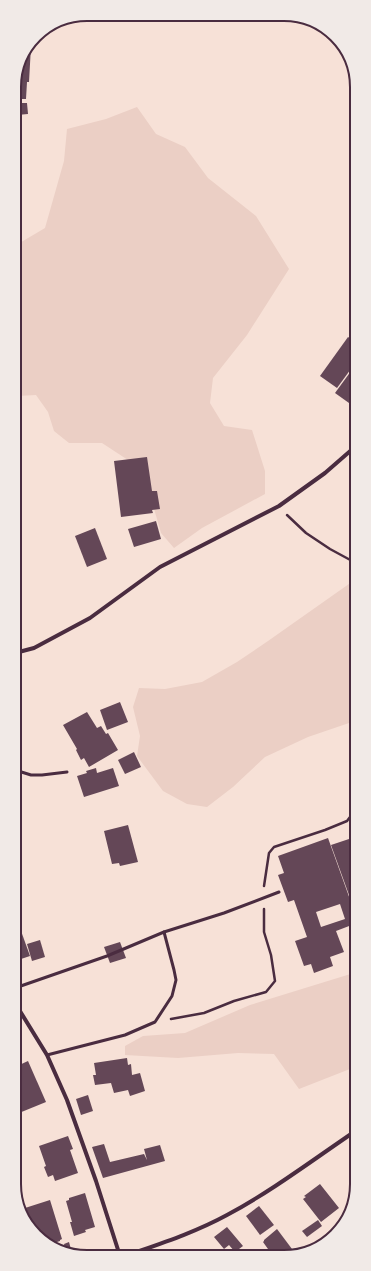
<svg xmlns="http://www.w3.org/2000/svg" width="371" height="1271" viewBox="0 0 371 1271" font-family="'Golos Text',sans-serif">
	<rect width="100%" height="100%" fill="#f7e1d7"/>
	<g fill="#ebcfc5">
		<polygon points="137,107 156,134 185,147 208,178 256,216 289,269 247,335 213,378 210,403 224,426 252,430 265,471 265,494 202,528 174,548 161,533 144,474 131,462 102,443 69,443 54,431 48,412 36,395 17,396 14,393 14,273 18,244 45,228 64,161 67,129 106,119"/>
		<polygon points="356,579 356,716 349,723 308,737 265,757 233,787 207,807 187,804 163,791 137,756 140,736 133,707 139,688 165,689 202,682 237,662 268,641"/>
		<polygon points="357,972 357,1069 355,1067 299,1089 274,1054 238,1053 178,1058 125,1055 125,1046 143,1036 185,1033 250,1005"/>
	</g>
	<g fill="#644757" fill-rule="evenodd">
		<polygon points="31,46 29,82 27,82 26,99 14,99 14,82"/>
		<polygon points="16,103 27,103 28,114 17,115"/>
		<polygon points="348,337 356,342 356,362 337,388 320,376"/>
		<polygon points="354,367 356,368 356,393 349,403 335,393"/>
		<polygon points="147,457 152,491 157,491 160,509 152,510 153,513 121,517 114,461"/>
		<polygon points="156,521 161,539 134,547 128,529"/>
		<polygon points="95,528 107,559 87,567 75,536"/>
		<polygon points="120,702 128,722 107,730 100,710"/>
		<polygon points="87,712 97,728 101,726 106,734 108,733 118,750 89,767 84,758 81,760 76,750 77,749 63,725"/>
		<polygon points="134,752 141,767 125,774 118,760"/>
		<polygon points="96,768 97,773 113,768 119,786 84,797 77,776 87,773 86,771"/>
		<polygon points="128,825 138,862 120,866 119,863 112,864 104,831"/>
		<polygon points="355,837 356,842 357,892 349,895 331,845"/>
		<path d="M328,838L357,919V923L336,931L344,952L330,957L333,966L314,973L311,964L304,966L295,941L307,937L294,900L288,902L278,875L284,873L278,856ZM340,904L345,919L321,927L316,912Z"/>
		<polygon points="15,917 16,917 30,956 15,961"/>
		<polygon points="40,940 45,957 32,961 27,944"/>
		<polygon points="120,942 126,958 110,963 104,947"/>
		<polygon points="127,1058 128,1065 131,1064 132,1075 140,1073 145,1091 130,1096 128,1090 114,1093 111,1083 95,1085 93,1075 96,1075 94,1063"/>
		<polygon points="28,1061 46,1102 19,1113 15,1104 15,1067"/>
		<polygon points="88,1095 93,1111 81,1115 76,1099"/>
		<polygon points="68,1136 73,1149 70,1150 78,1173 55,1181 53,1175 48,1177 44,1167 46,1166 39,1146"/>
		<polygon points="104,1144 110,1162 144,1154 147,1160 144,1149 160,1145 165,1161 103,1178 92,1147"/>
		<polygon points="320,1184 339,1208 321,1222 303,1199 306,1197 304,1196"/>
		<polygon points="85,1193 95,1227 85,1230 86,1232 74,1236 70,1222 72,1222 66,1201 69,1200 69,1198"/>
		<polygon points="50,1200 62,1239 60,1240 60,1241 51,1244 35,1236 22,1211 26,1210 25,1208"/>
		<polygon points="259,1206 274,1225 260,1235 246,1216"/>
		<polygon points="318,1220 322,1226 307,1237 302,1231"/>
		<polygon points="227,1227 243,1246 235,1252 229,1245 224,1249 214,1237"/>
		<polygon points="277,1229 292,1249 288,1252 290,1256 267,1256 264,1252 268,1249 263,1242 264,1241 264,1240"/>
		<polygon points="69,1242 72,1253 69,1254 66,1252 64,1244"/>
	</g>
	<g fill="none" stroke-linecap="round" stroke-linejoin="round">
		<g stroke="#4a2c40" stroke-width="2.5">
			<polyline points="287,515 306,533 330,549 354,562"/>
			<polyline points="264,886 269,853 274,847 325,830 347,821 356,809"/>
			<polyline points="171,1019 204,1013 234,1001 266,992 275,981 271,955 264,932 264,909"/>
		</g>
		<g stroke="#4a2c40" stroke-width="3">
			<polyline points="15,770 31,775 42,775 67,772"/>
			<polyline points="15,988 107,956 164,932 224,913 279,892"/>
			<polyline points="47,1055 125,1035 155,1022 172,996 176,980 174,970 164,932"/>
		</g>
		<g stroke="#4a2c40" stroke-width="4">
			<polyline points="15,653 34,648 90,618 160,567 279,506 325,473 356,446"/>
			<polyline points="15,1003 47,1055 67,1100 96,1181 120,1256"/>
			<path d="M125,1256C159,1244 194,1233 227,1215C272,1191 314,1159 357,1130"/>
		</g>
	</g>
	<path d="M0 0H371V1271H0ZM87 21H284A66 66 0 0 1 350 87V1184A66 66 0 0 1 284 1250H87A66 66 0 0 1 21 1184V87A66 66 0 0 1 87 21Z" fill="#f1eae7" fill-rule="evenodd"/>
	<path fill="none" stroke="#4a2c40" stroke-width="2" d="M87 21H284A66 66 0 0 1 350 87V1184A66 66 0 0 1 284 1250H87A66 66 0 0 1 21 1184V87A66 66 0 0 1 87 21Z"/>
</svg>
